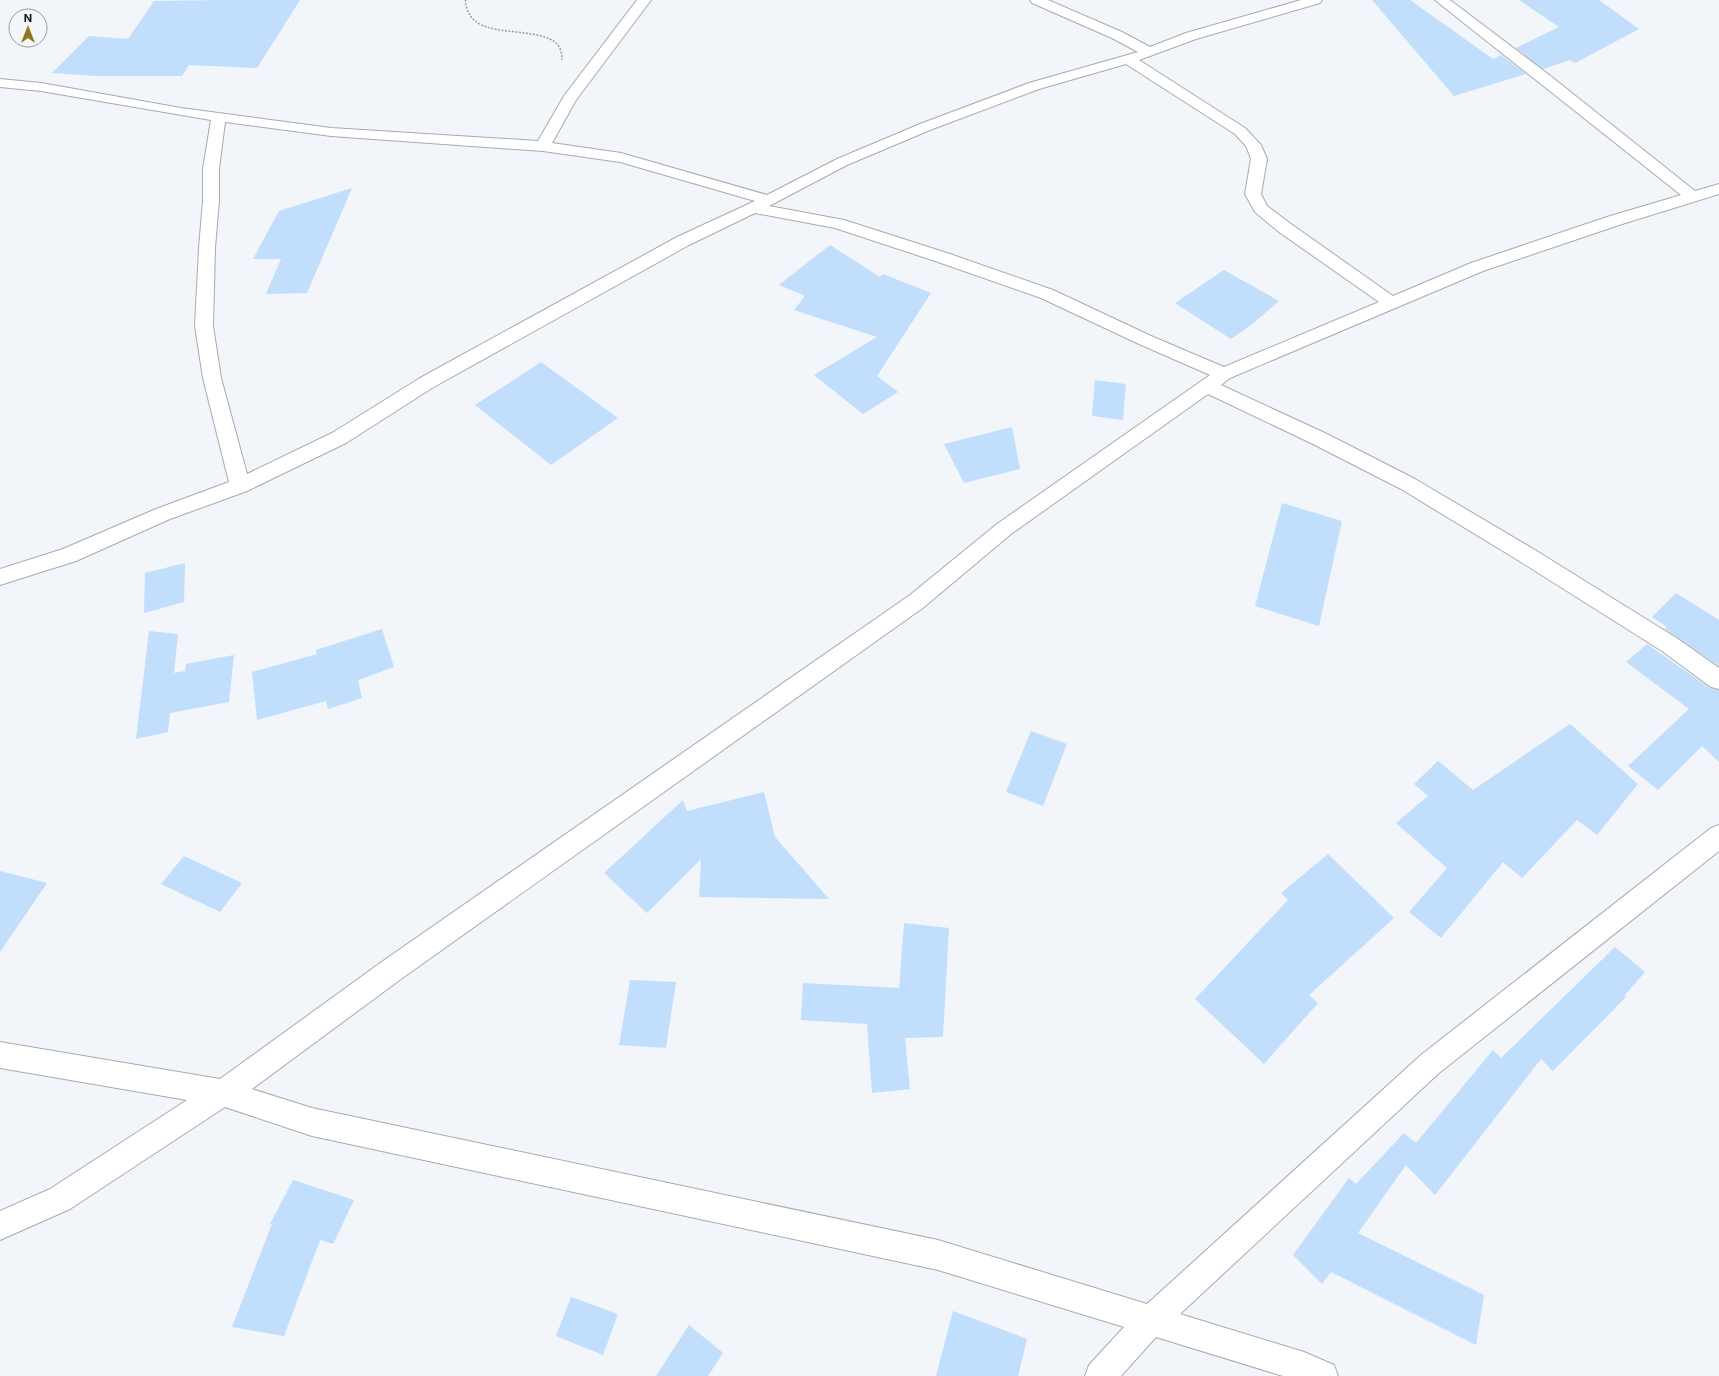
<svg xmlns="http://www.w3.org/2000/svg" width="1719" height="1376" viewBox="0 0 1719 1376" font-family="Inter,sans-serif">
	<rect width="100%" height="100%" fill="#f2f5f9"/>
	<g fill="#c1defc">
		<polygon points="222,0 300,0 257,68 189,65 182,76 97,76 52,73 89,36 128,39 154,1"/>
		<polygon points="1372,0 1410,0 1493,59 1501,55 1526,74 1454,96"/>
		<polygon points="1519,0 1599,0 1639,29 1575,63 1570,60 1543,69 1516,48 1559,27"/>
		<polygon points="352,188 307,293 266,294 281,259 253,259 279,211"/>
		<polygon points="830,245 880,277 883,274 931,293 877,376 898,392 863,414 814,375 877,337 794,310 805,296 779,285"/>
		<polygon points="1224,270 1279,301 1251,325 1231,339 1175,303"/>
		<polygon points="541,362 618,418 551,465 475,405"/>
		<polygon points="1095,380 1126,384 1123,420 1092,416"/>
		<polygon points="1012,427 1020,469 964,483 944,444"/>
		<polygon points="1282,503 1342,521 1319,626 1255,606"/>
		<polygon points="185,563 184,602 144,613 145,573"/>
		<polygon points="1676,593 1719,620 1719,666 1665,629 1667,627 1652,617"/>
		<polygon points="382,629 394,667 358,680 362,698 328,709 326,701 257,720 252,672 317,654 316,650"/>
		<polygon points="149,631 178,634 174,673 185,671 186,664 234,655 229,702 170,713 168,732 136,739"/>
		<polygon points="1647,644 1710,688 1719,690 1719,762 1702,746 1658,790 1628,766 1689,709 1626,662"/>
		<polygon points="1570,724 1638,784 1597,835 1577,820 1522,878 1503,862 1441,938 1409,912 1447,868 1396,823 1428,796 1414,784 1438,761 1473,790"/>
		<polygon points="1031,731 1067,744 1043,806 1006,792"/>
		<polygon points="764,792 775,837 829,899 699,897 701,859 647,913 604,873 683,800 687,811"/>
		<polygon points="1328,854 1394,918 1309,995 1318,1003 1264,1064 1195,999 1288,900 1281,893"/>
		<polygon points="184,856 242,883 220,912 161,884"/>
		<polygon points="0,871 47,883 0,952"/>
		<polygon points="904,923 949,928 943,1037 905,1038 910,1089 872,1093 867,1024 801,1020 803,983 899,988"/>
		<polygon points="1615,947 1645,972 1624,996 1626,997 1553,1071 1541,1059 1435,1195 1406,1165 1358,1233 1484,1295 1476,1345 1331,1272 1322,1284 1293,1255 1349,1178 1356,1184 1404,1133 1416,1143 1493,1050 1501,1058"/>
		<polygon points="630,980 676,982 666,1048 619,1045"/>
		<polygon points="293,1180 354,1200 333,1244 320,1240 284,1336 232,1327 272,1224 270,1224"/>
		<polygon points="571,1297 618,1314 603,1355 556,1336"/>
		<polygon points="953,1311 1027,1339 1018,1376 936,1376"/>
		<polygon points="689,1325 723,1353 708,1376 656,1376"/>
	</g>
	<g fill="none" stroke-linecap="round" stroke-linejoin="round">
		<defs>
			<path id="minor" d="M637,0H651L576,100L552,143L621,153L767,195L837,159L920,124L1029,83L1138,52L1112,38L1032,3L1030,0H1048L1122,32L1150,47L1186,33L1301,0H1322L1320,3L1196,39L1139,60L1245,128L1261,145L1267,159L1261,194L1267,206L1291,224L1393,296L1471,263L1607,217L1681,195L1435,0H1450L1548,74L1695,191L1719,184V194L1619,225L1483,271L1230,378L1221,385L1327,434L1415,479L1535,550L1678,639L1719,668V689L1711,687L1662,651L1521,562L1401,489L1313,444L1208,394L1011,534L924,607L401,979L252,1089L312,1108L938,1240L1147,1304L1421,1055L1711,828L1719,825V851L1439,1073L1180,1314L1304,1352L1334,1365L1338,1376H1283L1156,1337L1121,1376H1085L1089,1365L1124,1327L938,1270L312,1136L225,1107L70,1209L0,1240V1211L50,1189L187,1100L0,1068V1042L220,1079L383,961L910,595L997,524L1210,375L1139,344L1041,298L938,262L835,228L755,213L689,245L432,388L346,443L247,491L170,519L76,561L0,585V569L63,549L156,509L229,482L203,378L195,326L199,248L203,200V169L211,120L41,91L0,87V79L41,83L181,108L331,128L538,141L564,96ZM1126,64L1235,134L1246,146L1251,159L1245,194L1255,212L1279,232L1379,302L1224,367L1151,336L1053,290L950,254L844,220L769,206L847,165L930,130L1039,89ZM225,122L331,136L543,151L620,162L755,201L677,237L420,378L332,433L247,474L221,378L213,326L215,248L219,200V169Z"/>
		</defs>
		<use href="#minor" stroke="#a7abae" stroke-width="2"/>
		<path stroke="#9b9da1" stroke-width="1.5" stroke-dasharray="2 1.5" stroke-linecap="butt" d="M466,0L465,2C467,9 469,16 475,21C495,37 542,27 558,45C561,49 562,55 562,60"/>
		<use href="#minor" fill="#fff" fill-rule="evenodd"/>
	</g>
	<g transform="translate(28 28)"><circle r="19" fill="#f2f5f9" stroke="#989a9d"/>
	<path d="M0-3L7 15L0 10L-7 15Z" fill="#8f7419"/>
	<text y="-6" font-size="11" font-weight="bold" text-anchor="middle" fill="#101113">N</text>
	</g>
</svg>
